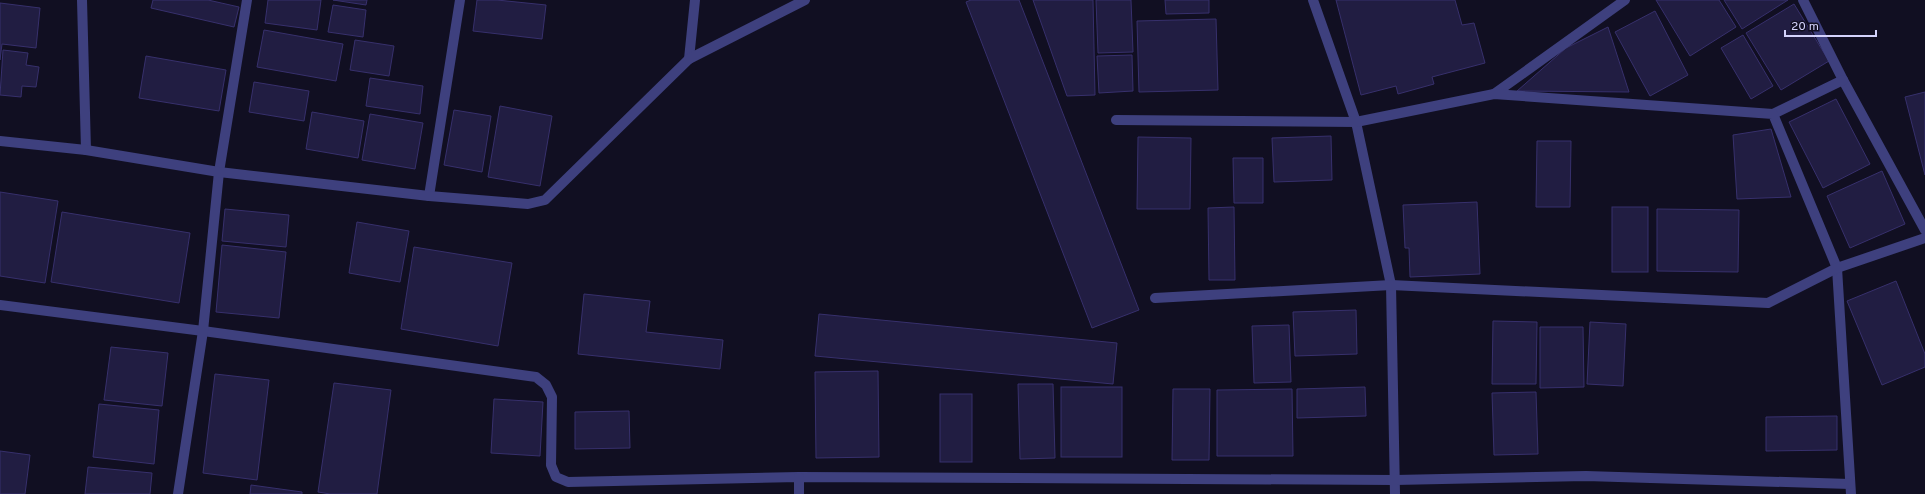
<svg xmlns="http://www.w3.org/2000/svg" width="1925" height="494" viewBox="0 0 1925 494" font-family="Overpass,sans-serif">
	<rect width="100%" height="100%" fill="#110f22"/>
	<g fill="#211d42" stroke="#37306c">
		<polygon points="153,0 208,0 239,7 234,27 151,8"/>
		<polygon points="268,0 321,0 317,30 265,23"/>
		<polygon points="333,0 367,0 366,5"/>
		<polygon points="477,0 497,0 546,5 542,39 473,31"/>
		<polygon points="971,0 1019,0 1139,310 1092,328 966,2"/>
		<polygon points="1033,0 1093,0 1095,95 1067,96"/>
		<polygon points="1096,0 1131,0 1133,52 1098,53"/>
		<polygon points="1165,0 1209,0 1209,13 1166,14"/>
		<polygon points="1336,0 1455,0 1462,25 1474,23 1485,63 1432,77 1434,84 1398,94 1396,86 1361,95"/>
		<polygon points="1656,0 1719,0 1736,27 1690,56"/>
		<polygon points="1724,0 1788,0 1742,29"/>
		<polygon points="0,3 40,8 36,48 2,44 0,60"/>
		<polygon points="1794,4 1829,61 1781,90 1746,33"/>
		<polygon points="333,5 366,10 363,37 328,32"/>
		<polygon points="1655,11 1688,75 1650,96 1615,32"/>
		<polygon points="1216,19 1218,90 1139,92 1137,21"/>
		<polygon points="1608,27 1629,92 1517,91 1566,48"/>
		<polygon points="264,30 343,44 336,81 257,67"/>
		<polygon points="1743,35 1773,86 1751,99 1721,48"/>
		<polygon points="355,40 394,46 389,76 350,70"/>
		<polygon points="3,50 28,53 26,65 39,67 36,87 22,86 21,97 0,95"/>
		<polygon points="1132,55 1133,91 1099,93 1097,56"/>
		<polygon points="146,56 226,70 219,111 139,98"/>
		<polygon points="370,78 423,86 420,114 366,106"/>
		<polygon points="254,82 309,91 304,121 249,112"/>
		<polygon points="1925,92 1925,175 1905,97"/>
		<polygon points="1836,99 1870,164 1823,188 1789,122"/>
		<polygon points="500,106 552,116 540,186 488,177"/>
		<polygon points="454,110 491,116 482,172 444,165"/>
		<polygon points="312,112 364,121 358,158 306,149"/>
		<polygon points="370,114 423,123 415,169 362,160"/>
		<polygon points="1771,129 1791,197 1737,199 1733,135"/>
		<polygon points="1331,136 1332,180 1274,182 1272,138"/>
		<polygon points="1138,137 1191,138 1190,209 1137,209"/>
		<polygon points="1537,141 1571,141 1570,207 1536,207"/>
		<polygon points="1233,158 1263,158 1263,203 1234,203"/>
		<polygon points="1882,171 1905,224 1850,248 1827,196"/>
		<polygon points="0,192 58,201 45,283 0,276"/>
		<polygon points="1477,202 1480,274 1410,277 1409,248 1405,248 1403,205"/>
		<polygon points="1234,207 1235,280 1209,280 1208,208"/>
		<rect x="1612" y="207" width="36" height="65"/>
		<polygon points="225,209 289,215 286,247 222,241"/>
		<polygon points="1657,209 1739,210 1738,272 1657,271"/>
		<polygon points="62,212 190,233 179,303 51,282"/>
		<polygon points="357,222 409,231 400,282 349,273"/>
		<polygon points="222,245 286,252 279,318 216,312"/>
		<polygon points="414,247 512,263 498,346 401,329"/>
		<polygon points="1896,281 1925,354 1925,367 1882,385 1847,301"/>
		<polygon points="584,294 650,301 646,332 723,340 720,369 578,354"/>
		<polygon points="1356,310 1357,354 1295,356 1293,312"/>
		<polygon points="819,314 1117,343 1113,384 815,356"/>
		<polygon points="1493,321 1537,322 1536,384 1492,384"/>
		<polygon points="1590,322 1626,324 1623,386 1587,384"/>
		<polygon points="1289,325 1291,382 1254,383 1252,326"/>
		<polygon points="1540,327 1583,327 1584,387 1540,388"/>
		<polygon points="111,347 168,353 162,406 104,400"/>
		<polygon points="878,371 879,457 816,458 815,372"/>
		<polygon points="215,374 269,380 257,480 203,473"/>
		<polygon points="334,383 391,390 377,494 330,494 318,492"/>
		<polygon points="1018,384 1053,384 1055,458 1020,459"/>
		<rect x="1061" y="387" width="61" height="70"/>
		<polygon points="1365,387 1366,416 1297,418 1297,389"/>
		<polygon points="1173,389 1210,389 1209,460 1172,460"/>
		<polygon points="1292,389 1293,456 1217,456 1217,390"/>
		<polygon points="1536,392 1538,454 1494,455 1492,393"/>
		<rect x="940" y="394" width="32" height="68"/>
		<polygon points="494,399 543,402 540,456 491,453"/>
		<polygon points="99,404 159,410 154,464 93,457"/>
		<polygon points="629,411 630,448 575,449 575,412"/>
		<polygon points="1837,416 1837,450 1766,451 1766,417"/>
		<polygon points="0,451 30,455 25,494 0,494"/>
		<polygon points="88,467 152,473 150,494 85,494"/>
		<polygon points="251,485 302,492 302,494 250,494"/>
	</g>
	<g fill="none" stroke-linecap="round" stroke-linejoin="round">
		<g stroke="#3e407e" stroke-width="10">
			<polyline points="82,0 86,150"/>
			<polyline points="1313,0 1356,122 1391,285 1395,494"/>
			<polyline points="1803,0 1843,80 1925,230"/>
			<polyline points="689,59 695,0"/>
			<polyline points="1494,94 1625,0"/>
			<polyline points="1773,114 1843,80"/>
			<polyline points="1116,120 1356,122 1494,94 1773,114 1837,268 1851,494"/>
			<polyline points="429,196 460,0"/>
			<polyline points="1155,298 1391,285 1768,303 1837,268 1925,238"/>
			<polyline points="0,305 203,331 536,377 546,385 552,397 551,465 556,477 568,482 799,477 1395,480 1586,476 1850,484"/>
			<polyline points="799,477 799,494"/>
			<polyline points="178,494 203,331 219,172 247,0"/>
		</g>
		<polyline stroke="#3e407e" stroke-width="10" points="0,141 86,150 219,172 429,196 528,204 545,200 689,59 805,0"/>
	</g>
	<path d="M1785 30v6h91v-6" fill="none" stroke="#d4d3fc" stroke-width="2"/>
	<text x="1791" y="30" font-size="12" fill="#d4d3fc" stroke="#110f22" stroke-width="3" paint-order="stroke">20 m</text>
</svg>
